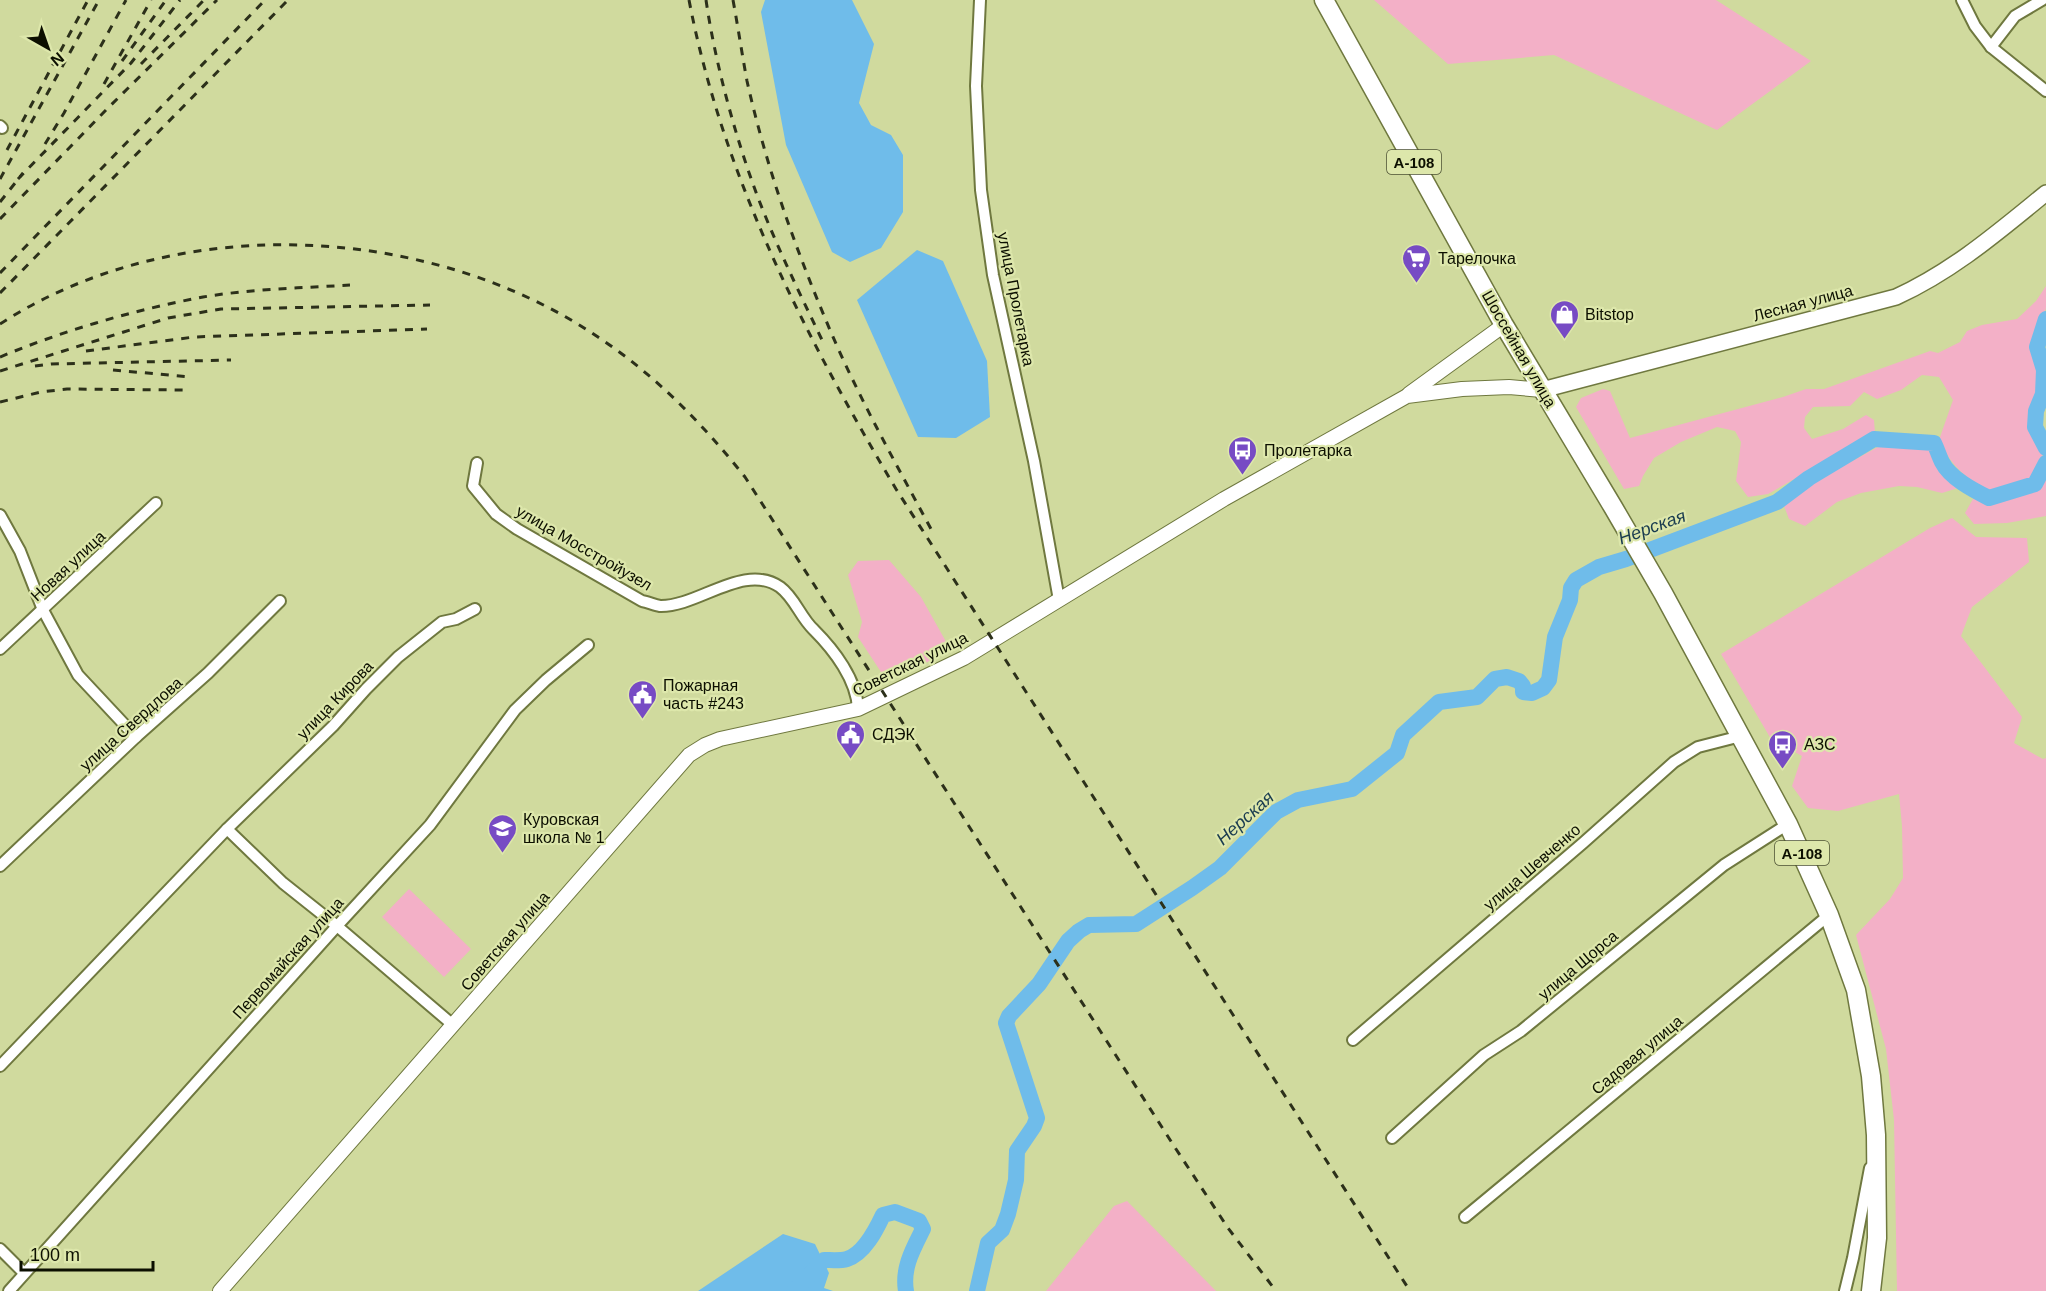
<svg xmlns="http://www.w3.org/2000/svg" width="2046" height="1291" viewBox="0 0 2046 1291" font-family="Helvetica,sans-serif">
	<rect width="100%" height="100%" fill="#d0da9e"/>
	<g fill="#f3b0c7">
		<polygon points="1374,0 1716,0 1811,61 1717,130 1554,55 1448,64"/>
		<path d="M2046,286V308L2033,346L2040,371L2037,392L2031,408V422L2036,441L2043,454L2031,480L1990,493C1965,477 1952,467 1939,440L1953,400L1939,377L1922,375L1901,390L1877,399L1864,392L1850,406L1813,407L1805,417L1804,428L1812,439L1843,429L1866,415L1874,420L1875,433L1768,494L1748,497L1736,481L1741,442L1735,431L1717,427L1681,442L1654,458L1643,476L1639,486L1624,489L1576,407L1581,398L1603,389L1610,391L1630,438L1783,397L1806,389H1824L1930,351L1938,353L1960,342L1967,331L1982,325L2017,319L2036,301Z"/>
		<polygon points="1923,446 1932,449 1935,464 1958,488 1942,493 1917,487 1899,486 1861,493 1837,502 1805,526 1789,519 1784,506 1808,485 1878,447"/>
		<polygon points="2046,475 2046,516 2007,523 1974,524 1965,513 1973,499 1990,501 2041,486"/>
		<polygon points="1952,518 1976,537 2027,538 2029,562 1972,607 1961,636 2022,717 2014,743 2043,759 2046,758 2046,1291 1897,1291 1894,1120 1886,1049 1856,935 1890,899 1903,878 1902,826 1899,794 1838,811 1808,808 1792,786 1802,756 1771,739 1721,654 1930,528"/>
		<polygon points="889,560 921,597 949,647 936,658 902,674 881,672 858,637 862,622 848,575 858,561"/>
		<polygon points="409,889 471,949 444,977 382,917"/>
		<polygon points="1127,1201 1216,1291 1046,1291 1114,1206"/>
	</g>
	<g fill="#6fbcea">
		<polygon points="765,0 852,0 874,44 859,103 871,125 891,135 903,155 903,212 881,248 850,262 832,252 786,145 761,12"/>
		<polygon points="917,250 943,261 987,361 990,417 956,438 918,437 857,300"/>
		<polygon points="783,1234 815,1244 829,1273 824,1288 833,1291 698,1291"/>
	</g>
	<g fill="none" stroke-linecap="round" stroke-linejoin="round">
		<g stroke="#6fbcea" stroke-width="16">
			<polyline points="2046,319 2037,347 2044,370 2043,394 2036,411 2035,427 2046,448"/>
			<path d="M794,1291L824,1260C831,1260 840,1261 847,1259C864,1254 876,1230 883,1215L895,1212L919,1221L923,1229C913,1249 902,1268 906,1291"/>
			<path d="M977,1291L988,1243L1002,1230L1008,1214L1016,1180L1017,1151L1034,1126L1037,1118L1006,1023L1009,1016L1039,984L1068,941L1079,931L1089,925L1136,924L1192,888L1220,868L1276,812L1298,800L1352,789L1397,753L1403,735L1439,702L1477,697L1495,679L1507,677L1519,681L1523,686V692L1532,693L1543,688L1549,680L1555,637L1570,600L1571,588L1576,580L1599,567L1626,559L1777,502L1809,478L1874,439L1934,443C1937,449 1939,456 1942,462C1950,478 1973,490 1989,498L2035,484L2046,463"/>
		</g>
		<defs>
			<g id="minor">
				<polyline points="980,0 976,86 981,190 993,275 1034,461 1059,600"/>
				<polyline points="1962,0 1975,26 1991,47 2046,91"/>
				<polyline points="1991,47 2015,16 2042,0"/>
				<polyline points="0,126 2,128"/>
				<path d="M477,463L473,486L496,514L517,529L642,601C648,602 654,605 660,606C698,607 744,562 780,587C795,598 800,617 814,630C834,650 857,680 858,709"/>
				<polyline points="0,515 20,551 43,610 78,675 136,737"/>
				<polyline points="0,649 156,503"/>
				<polyline points="227,829 283,883 337,926 453,1025"/>
				<polyline points="0,866 136,737 208,673 280,601"/>
				<polyline points="1353,1040 1583,843 1674,762 1698,747 1741,736"/>
				<polyline points="0,1066 227,829 333,726 366,689 398,657 442,622 456,619 475,609"/>
				<polyline points="1392,1138 1484,1055 1521,1031 1724,865 1788,824"/>
				<polyline points="1465,1217 1829,915"/>
				<polyline points="0,1249 24,1273"/>
				<polyline points="9,1291 337,926 430,825 515,710 546,680 588,645"/>
				<polyline points="1845,1291 1853,1258 1870,1168"/>
			</g>
			<g id="tertiary">
				<polyline points="1409,394 1504,325"/>
				<polyline points="220,1291 689,755 705,745 720,739 858,709 964,658 1224,499 1407,396 1462,389 1509,387 1542,390"/>
			</g>
			<path id="secondary" d="M1542,390L1896,297C1953,271 1998,232 2046,193"/>
			<polyline id="trunk" points="1324,0 1504,325 1613,507 1663,593 1788,824 1829,915 1856,990 1871,1076 1876,1135 1877,1238 1871,1291"/>
		</defs>
		<use href="#minor" stroke="#6f783f" stroke-width="14"/>
		<use href="#tertiary" stroke="#6f783f" stroke-width="16"/>
		<use href="#secondary" stroke="#6f783f" stroke-width="18"/>
		<use href="#trunk" stroke="#6f783f" stroke-width="21"/>
		<use href="#minor" stroke="#fff" stroke-width="10"/>
		<use href="#tertiary" stroke="#fff" stroke-width="14"/>
		<use href="#secondary" stroke="#fff" stroke-width="15"/>
		<use href="#trunk" stroke="#fff" stroke-width="18"/>
		<g stroke="#2c301a" stroke-width="3" stroke-dasharray="8 8" stroke-linecap="butt">
			<path d="M689,0C723,177 805,336 896,489L1410,1291"/>
			<path d="M706,0C715,62 735,136 757,195C776,245 800,294 823,342"/>
			<path d="M733,0C738,27 742,54 747,81C765,162 793,242 825,318C855,391 894,460 931,529"/>
			<polyline points="122,61 166,0"/>
			<polyline points="141,64 204,0"/>
			<polyline points="104,84 151,0"/>
			<polyline points="45,144 64,113 126,0"/>
			<polyline points="7,150 88,0"/>
			<polyline points="0,179 99,0"/>
			<polyline points="18,179 131,63 180,0"/>
			<polyline points="0,202 23,173"/>
			<polyline points="0,219 106,110 217,0"/>
			<polyline points="0,273 265,0"/>
			<polyline points="0,293 288,0"/>
			<path d="M0,324C174,211 428,222 598,337C655,375 702,423 745,477L1174,1146L1228,1228L1276,1291"/>
			<polyline points="86,351 194,337 427,329"/>
			<path d="M0,357C65,330 134,310 203,297C251,289 301,288 350,285"/>
			<polyline points="35,366 51,364 231,360"/>
			<polyline points="113,370 191,377"/>
			<polyline points="0,371 168,318 221,309 430,305"/>
			<polyline points="0,402 41,392 67,389 183,390"/>
		</g>
	</g>
	<defs>
		<symbol id="supermarket-pin" viewBox="-11 -11 22 30"><path d="M0 17L-7.5 6A9.5 9.5 0 1 1 7.5 6Z" fill="#774bc4" stroke="#dde7ab"/><path d="M-6-5.5h2.5l.6 2H6L4.5 2H-2.5L-4.4-4H-6ZM-1.5 3.2a1.3 1.3 0 1 0 .1 0ZM3 3.2a1.3 1.3 0 1 0 .1 0Z" fill="#fff"/></symbol>
		<symbol id="shop-pin" viewBox="-11 -11 22 30"><path d="M0 17L-7.5 6A9.5 9.5 0 1 1 7.5 6Z" fill="#774bc4" stroke="#dde7ab"/><path d="M-5-2.5h2.3a2.7 3.5 0 0 1 5.4 0H5L5.5 6h-11ZM-1.5-2.5h3a1.5 2.3 0 0 0-3 0Z" fill="#fff"/></symbol>
		<symbol id="bus-pin" viewBox="-11 -11 22 30"><path d="M0 17L-7.5 6A9.5 9.5 0 1 1 7.5 6Z" fill="#774bc4" stroke="#dde7ab"/><path d="M-5-6H5V4H4V6H2V4H-2V6H-4V4H-5ZM-3.5-4V0h7V-4ZM-3.5 1.2v1.5H-2V1.2ZM2 1.2v1.5H3.5V1.2Z" fill="#fff"/></symbol>
		<symbol id="civic-pin" viewBox="-11 -11 22 30"><path d="M0 17L-7.5 6A9.5 9.5 0 1 1 7.5 6Z" fill="#774bc4" stroke="#dde7ab"/><path d="M-.6-6.5H3V-4.5H.6V-3L4-1V1h2V6H-6V1h2V-1L-.6-3ZM-1.2 2.5V6h2.4V2.5Z" fill="#fff"/></symbol>
		<symbol id="school-pin" viewBox="-11 -11 22 30"><path d="M0 17L-7.5 6A9.5 9.5 0 1 1 7.5 6Z" fill="#774bc4" stroke="#dde7ab"/><path d="M0-5L7-2L0 1L-7-2ZM-4 1L0 2.5L4 1V4Q0 6-4 4Z" fill="#fff"/></symbol>
	</defs>
	<g fill-rule="evenodd">
		<use href="#supermarket-pin" x="1400" y="242" width="33" height="45"/>
		<use href="#shop-pin" x="1548" y="298" width="33" height="45"/>
		<use href="#bus-pin" x="1226" y="434" width="33" height="45"/>
		<use href="#civic-pin" x="626" y="678" width="33" height="45"/>
		<use href="#civic-pin" x="834" y="718" width="33" height="45"/>
		<use href="#bus-pin" x="1766" y="728" width="33" height="45"/>
		<use href="#school-pin" x="486" y="812" width="33" height="45"/>
	</g>
	<g text-anchor="middle" dominant-baseline="central" stroke-width="4.5" stroke-linejoin="round" paint-order="stroke">
		<g fill="#dde7ab" stroke="#4b5033" stroke-width="1.5">
			<rect x="1387" y="150" width="54" height="24" rx="4.5"/>
			<rect x="1775" y="841" width="54" height="24" rx="4.5"/>
		</g>
		<g font-size="15" font-weight="bold" fill="#0c0f00">
			<text x="1414" y="162">А-108</text>
			<text x="1802" y="853">А-108</text>
		</g>
		<g font-size="16" fill="#0c0f00" stroke="#dde7ab" text-anchor="start">
			<text x="1438" y="258">Тарелочка</text>
			<text x="1585" y="314">Bitstop</text>
			<text x="1264" y="450">Пролетарка</text>
			<text x="663" y="685">Пожарная<tspan x="663" dy="18">часть #243</tspan></text>
			<text x="872" y="734">СДЭК</text>
			<text x="1804" y="744">АЗС</text>
			<text x="523" y="819">Куровская<tspan x="523" dy="18">школа № 1</tspan></text>
		</g>
		<g font-size="16" fill="#0c0f00" stroke="#dde7ab">
			<text transform="translate(1016 299) rotate(79)">улица Пролетарка</text>
			<text transform="translate(1803 303) rotate(-15)">Лесная улица</text>
			<text transform="translate(1519 349) rotate(60)">Шоссейная улица</text>
			<text transform="translate(584 548) rotate(30)">улица Мосстройузел</text>
			<text transform="translate(68 566) rotate(-43)">Новая улица</text>
			<text transform="translate(910 664) rotate(-26)">Советская улица</text>
			<text transform="translate(335 700) rotate(-46)">улица Кирова</text>
			<text transform="translate(131 724) rotate(-42)">улица Свердлова</text>
			<text transform="translate(1532 867) rotate(-41)">улица Шевченко</text>
			<text transform="translate(505 941) rotate(-49)">Советская улица</text>
			<text transform="translate(288 958) rotate(-48)">Первомайская улица</text>
			<text transform="translate(1578 965) rotate(-40)">улица Щорса</text>
			<text transform="translate(1637 1055) rotate(-40)">Садовая улица</text>
		</g>
		<g font-size="18" font-style="italic" fill="#1a3c4f" stroke="#dde7ab">
			<text transform="translate(1652 527) rotate(-20)">Нерская</text>
			<text transform="translate(1245 818) rotate(-42)">Нерская</text>
		</g>
	</g>
	<g transform="translate(48 48) rotate(140)" stroke="#dde7ab" stroke-width="4.5" paint-order="stroke">
	<path d="M0-4.5L10 22L0 15L-10 22Z" fill="#0c0f00"/>
	<text y="-9" font-size="16" font-weight="bold" text-anchor="middle" fill="#0c0f00">N</text>
	</g>
	<path d="M21 1261v9h132v-9" fill="none" stroke="#0c0f00" stroke-width="3"/>
	<text x="30" y="1261" font-size="18" fill="#0c0f00" stroke="#dde7ab" stroke-width="4.5" paint-order="stroke">100 m</text>
</svg>
